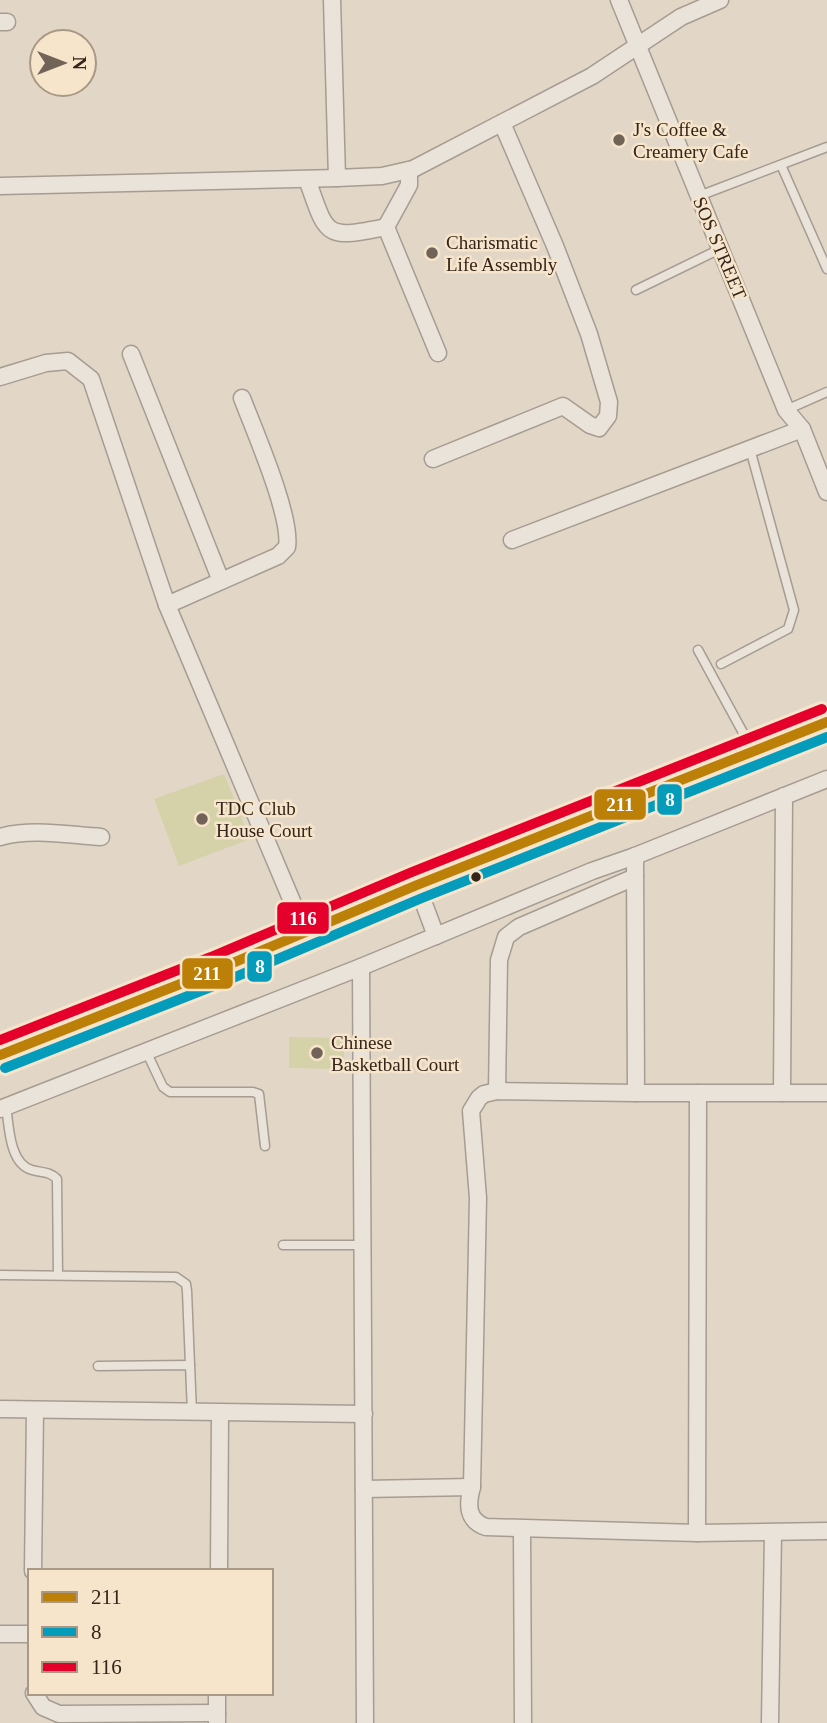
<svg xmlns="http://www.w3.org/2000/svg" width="827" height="1723" viewBox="0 0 827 1723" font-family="Georgia,serif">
	<rect width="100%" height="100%" fill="#e2d7c7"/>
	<g fill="#d5d1a8">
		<polygon points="224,774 250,839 179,866 154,799"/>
		<polygon points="289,1037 344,1038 344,1069 289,1068"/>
	</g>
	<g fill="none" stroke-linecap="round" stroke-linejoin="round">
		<defs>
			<g id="service">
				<polyline points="781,165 827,269"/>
				<polyline points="699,196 827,147"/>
				<polyline points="636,290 722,248"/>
				<polyline points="786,410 827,392"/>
				<polyline points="698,650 753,751"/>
				<polyline points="721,664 788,629 794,610 750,449"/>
				<polyline points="146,1051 163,1087 170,1092 253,1092 259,1094 265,1146"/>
				<path d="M6,1106C9,1125 9,1164 32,1170C42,1173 49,1171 57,1179L58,1275"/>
				<polyline points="283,1245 363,1245"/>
				<polyline points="0,1275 176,1277 186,1284 187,1291 190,1365"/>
				<polyline points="98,1366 190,1365 192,1412"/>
			</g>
			<g id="minor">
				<polyline points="332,0 337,178 382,176 413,169 592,76 681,17 720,0"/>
				<polyline points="619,0 786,410 802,429 827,492"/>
				<polyline points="0,22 7,22"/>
				<polyline points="409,170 409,185 386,227 438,353"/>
				<path d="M307,179C327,236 324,240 386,227"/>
				<polyline points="0,186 337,178"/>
				<polyline points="131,354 221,581"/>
				<polyline points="0,377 46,363 68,361 91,379 167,605 305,932"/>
				<polyline points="433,459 563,406 590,425 599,428 608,416 609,402 589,334 555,246 502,123"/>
				<polyline points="512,540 802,429"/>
				<path d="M167,605L278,556L287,547C292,516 254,430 242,398"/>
				<path d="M0,837C32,828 68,835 101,837"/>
				<path d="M635,856L636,1093L497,1091L484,1094L479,1098L471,1111L478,1198L472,1487C467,1504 467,1521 486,1527L697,1533L827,1531"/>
				<polyline points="417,885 436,936"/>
				<polyline points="361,967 365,1723"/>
				<polyline points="497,1091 499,960 506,937 519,927 635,877"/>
				<polyline points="636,1093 827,1093"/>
				<polyline points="782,1093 784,796"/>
				<polyline points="0,1109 361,967 592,871 635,856 827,779"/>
				<polyline points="0,1409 364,1414"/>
				<polyline points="364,1489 472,1487"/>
				<polyline points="522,1529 523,1723"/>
				<polyline points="697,1533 698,1093"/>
				<polyline points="33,1571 35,1410"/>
				<polyline points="219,1571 220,1413"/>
				<polyline points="0,1634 30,1634"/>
				<polyline points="34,1693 43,1707 59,1714 217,1713"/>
				<polyline points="217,1723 217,1693"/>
				<polyline points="770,1723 773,1532"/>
			</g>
			<polyline id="secondary" points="0,1055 216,970 417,885 827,722"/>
		</defs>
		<use href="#service" stroke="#a69c91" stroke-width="11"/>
		<use href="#minor" stroke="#a69c91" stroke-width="19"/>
		<use href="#secondary" stroke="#968c81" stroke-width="24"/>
		<use href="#service" stroke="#eae3d9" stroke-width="8"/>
		<use href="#minor" stroke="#eae3d9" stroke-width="16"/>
		<use href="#secondary" stroke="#eae3d9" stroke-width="21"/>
		<defs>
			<polyline id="bus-1" points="0,1055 216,970 417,885 827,722"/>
			<polyline id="bus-2" points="5,1068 221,983 422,898 827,737"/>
			<polyline id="bus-3" points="0,1040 211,957 412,872 822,709"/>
		</defs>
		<use href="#bus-1" stroke="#f6e5cb" stroke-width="16"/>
		<use href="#bus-2" stroke="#f6e5cb" stroke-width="16"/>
		<use href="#bus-3" stroke="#f6e5cb" stroke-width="16"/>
		<use href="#bus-1" stroke="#bc7f08" stroke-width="10"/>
		<use href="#bus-2" stroke="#059cbc" stroke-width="10"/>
		<use href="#bus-3" stroke="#e4002b" stroke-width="10"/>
	</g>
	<g fill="#716357" stroke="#f6e5cb" stroke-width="2.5">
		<circle cx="619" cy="140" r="7"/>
		<circle cx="432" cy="253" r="7"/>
		<circle cx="202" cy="819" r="7"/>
		<circle cx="317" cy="1053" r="7"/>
	</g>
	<circle fill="#34241a" stroke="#f6e5cb" stroke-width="2.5" cx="476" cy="877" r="6"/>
	<g text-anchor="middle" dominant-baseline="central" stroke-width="5" stroke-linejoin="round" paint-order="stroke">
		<g font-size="19" fill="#34241a" stroke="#f6e5cb" text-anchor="start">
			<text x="633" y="129">J's Coffee &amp;<tspan x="633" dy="22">Creamery Cafe</tspan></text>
			<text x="446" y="242">Charismatic<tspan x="446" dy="22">Life Assembly</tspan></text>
			<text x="216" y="808">TDC Club<tspan x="216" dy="22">House Court</tspan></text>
			<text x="331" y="1042">Chinese<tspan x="331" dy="22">Basketball Court</tspan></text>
		</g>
		<g font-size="19" fill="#34241a" stroke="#f6e5cb">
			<text transform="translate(720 248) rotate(67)">SOS STREET</text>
		</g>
	</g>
	<g stroke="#f6e5cb" stroke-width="2.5">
		<rect x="656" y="783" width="27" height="33" rx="7" fill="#059cbc"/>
		<rect x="593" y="788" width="54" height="33" rx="7" fill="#bc7f08"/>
		<rect x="276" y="901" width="54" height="34" rx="7" fill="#e4002b"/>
		<rect x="246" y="950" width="27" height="33" rx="7" fill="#059cbc"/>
		<rect x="181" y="957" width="53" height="33" rx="7" fill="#bc7f08"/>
	</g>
	<g font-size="19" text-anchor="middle" font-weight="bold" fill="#fff">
		<text x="670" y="806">8</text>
		<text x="620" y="811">211</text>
		<text x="303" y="925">116</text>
		<text x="260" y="973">8</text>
		<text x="207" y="980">211</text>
	</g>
	<rect x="28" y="1569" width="245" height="126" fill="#f6e5cb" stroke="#a89884" stroke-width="2"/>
	<rect x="42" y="1592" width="35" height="10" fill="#bc7f08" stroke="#a89884" stroke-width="2"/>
	<text x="91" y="1604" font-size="21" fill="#34241a">211</text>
	<rect x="42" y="1627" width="35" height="10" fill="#059cbc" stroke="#a89884" stroke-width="2"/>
	<text x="91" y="1639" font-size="21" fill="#34241a">8</text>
	<rect x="42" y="1662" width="35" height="10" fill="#e4002b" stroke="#a89884" stroke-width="2"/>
	<text x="91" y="1674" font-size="21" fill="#34241a">116</text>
	<g transform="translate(63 63) rotate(90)"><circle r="33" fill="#f6e5cb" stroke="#a89884" stroke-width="2"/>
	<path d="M0-5L12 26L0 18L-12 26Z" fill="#716357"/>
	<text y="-10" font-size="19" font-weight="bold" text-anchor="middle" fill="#34241a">N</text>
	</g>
</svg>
